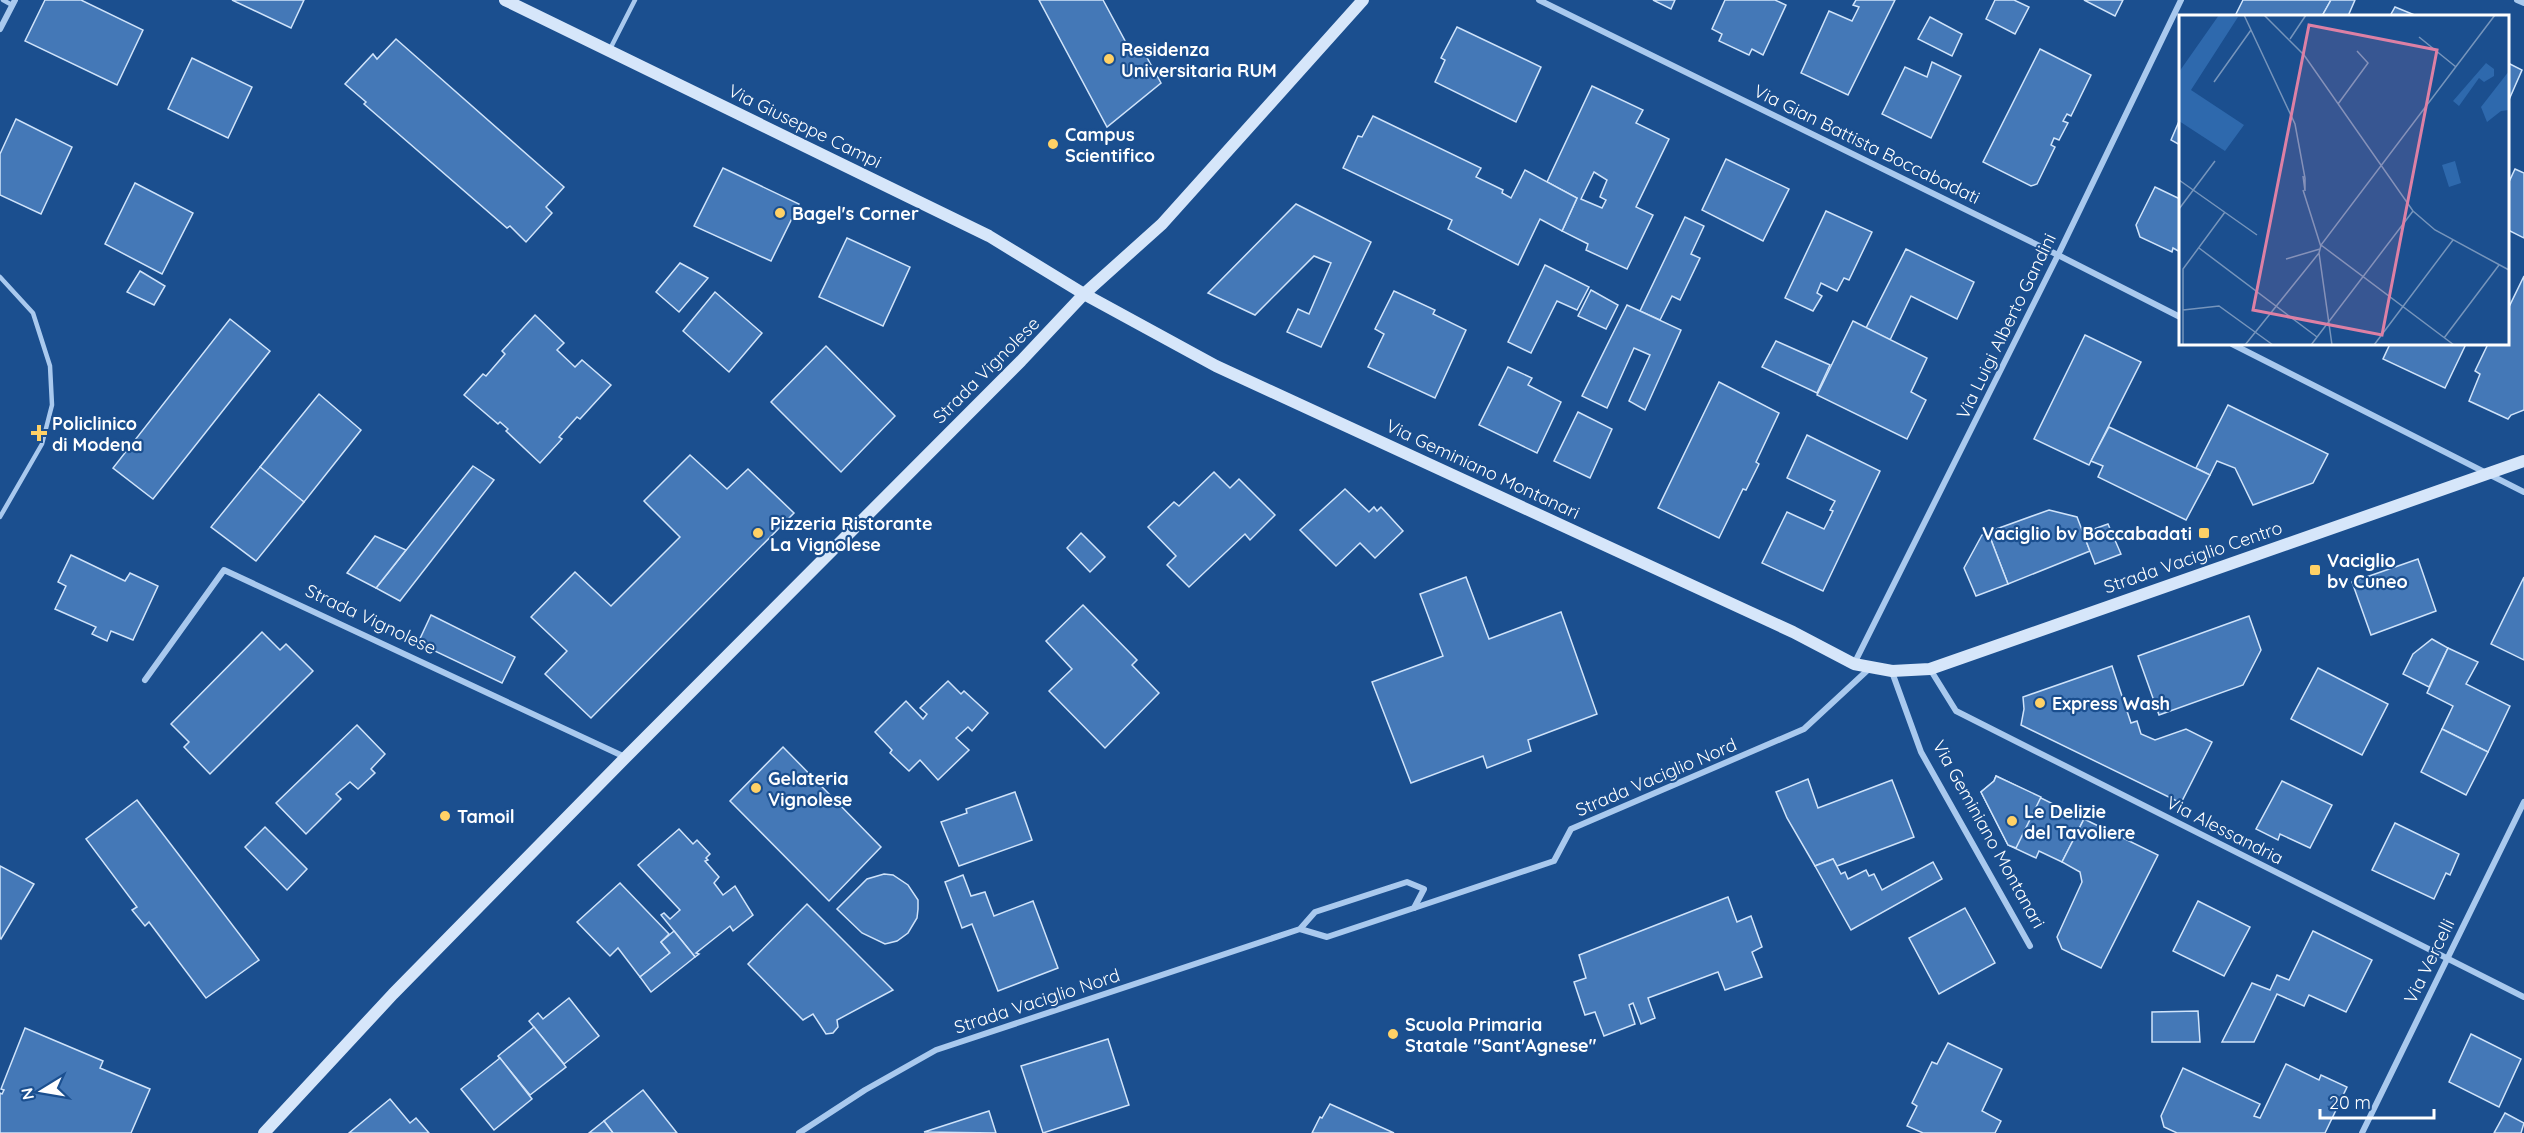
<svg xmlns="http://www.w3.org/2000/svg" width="2524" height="1133" viewBox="0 0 2524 1133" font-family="Quicksand,sans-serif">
	<rect width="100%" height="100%" fill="#1b4f8f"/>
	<g fill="#4478b7" stroke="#cfe3fa" stroke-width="1.5" fill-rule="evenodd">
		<polygon points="45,0 81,0 143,30 117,85 25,41"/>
		<polygon points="232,0 304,0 291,28"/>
		<polygon points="1039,0 1103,0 1129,48 1140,45 1161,83 1107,127"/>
		<polygon points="1653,0 1675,0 1671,9"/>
		<polygon points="1725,0 1775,0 1786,5 1763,55 1752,49 1749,55 1719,41 1722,34 1712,29"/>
		<polygon points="1856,0 1895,0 1848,95 1801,73 1829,11 1852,21 1859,7 1853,5"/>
		<polygon points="1995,0 2014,0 2029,7 2015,34 1986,19"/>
		<polygon points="2084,0 2123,0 2115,16"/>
		<polygon points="2243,0 2331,0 2322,16 2235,16"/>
		<polygon points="2331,0 2355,0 2348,16 2322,16"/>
		<polygon points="2395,7 2417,16 2390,16"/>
		<polygon points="1930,17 1962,34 1952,56 1918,39"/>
		<polygon points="1457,27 1541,67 1516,122 1435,82 1445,60 1441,58"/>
		<polygon points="396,39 564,187 546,207 552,213 526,242 510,226 507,228 364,104 366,102 345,84 373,54 377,59"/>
		<polygon points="2040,49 2091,75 2071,116 2067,114 2063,121 2068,123 2059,140 2054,138 2051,145 2055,147 2037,184 2031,186 1983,162"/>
		<polygon points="192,58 252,87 228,138 168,109"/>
		<polygon points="1932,62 1961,76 1931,138 1882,114 1905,67 1927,77"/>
		<polygon points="2508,63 2522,70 2508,102"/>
		<path d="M1592,86L1643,110L1636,123L1669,139L1636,207L1653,215L1627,269L1586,250L1588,244L1562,231L1577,198L1547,182ZM1594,172L1607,180L1600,197L1606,200L1602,208L1581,199Z"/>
		<polygon points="1373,116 1481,168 1476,177 1503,190 1502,193 1511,198 1525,170 1577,198 1562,231 1540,219 1518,265 1448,229 1452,220 1343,168 1358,136 1362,137"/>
		<polygon points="16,119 72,147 41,214 0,195 0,154"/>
		<polygon points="2180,119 2180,145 2171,140"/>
		<polygon points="1726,159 1789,189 1763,241 1702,210"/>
		<polygon points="723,168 799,204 771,261 694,226"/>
		<polygon points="2515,169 2524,173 2524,238 2508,230 2508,184"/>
		<polygon points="135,183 193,213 162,274 105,244"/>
		<polygon points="2155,187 2180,199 2180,252 2173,248 2172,252 2140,237 2136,225"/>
		<polygon points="1296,204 1371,242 1321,347 1287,332 1298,309 1309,314 1331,263 1314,256 1255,315 1208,293"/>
		<polygon points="1826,211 1872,232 1849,280 1844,278 1837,291 1821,283 1817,293 1822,296 1813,311 1785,298"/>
		<polygon points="1685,217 1704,226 1691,254 1700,258 1680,300 1672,296 1660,320 1640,311"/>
		<polygon points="847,238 910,267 883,326 819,297"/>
		<polygon points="1906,249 1974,282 1957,319 1911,296 1890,340 1866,328"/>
		<polygon points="680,263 708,278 679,312 656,292"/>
		<polygon points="1545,265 1589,287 1577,310 1557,301 1531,353 1508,342"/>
		<polygon points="140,271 165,286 154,305 127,292"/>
		<polygon points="2524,276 2524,410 2511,415 2508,419 2469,401 2480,374 2475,371 2488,344 2508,344 2508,309"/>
		<polygon points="1591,290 1618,305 1606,329 1578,316"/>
		<polygon points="1394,291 1435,310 1433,314 1466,330 1435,398 1368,367 1384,334 1375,329"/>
		<polygon points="715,292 762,333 729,372 683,331"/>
		<polygon points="1627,305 1681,330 1645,410 1629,401 1650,355 1634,348 1607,408 1582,396"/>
		<polygon points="535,315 564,343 557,350 575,367 582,360 611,385 580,419 577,417 559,437 562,439 540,463 506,431 508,429 500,422 498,424 464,395 483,374 486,376 505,354 502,351"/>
		<polygon points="230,319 270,351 153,499 113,468"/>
		<polygon points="1853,321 1927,358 1911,392 1926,400 1907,439 1817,395"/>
		<polygon points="2085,335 2141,362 2089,465 2034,439"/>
		<polygon points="1776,341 1830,365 1817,393 1762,367"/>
		<polygon points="2390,344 2466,344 2445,388 2383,359"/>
		<polygon points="826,346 895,416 841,472 771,402"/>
		<polygon points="1508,367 1532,378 1528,385 1561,402 1537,453 1479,425"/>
		<polygon points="1719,382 1779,413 1756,462 1759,464 1746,490 1743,489 1719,538 1658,508"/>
		<polygon points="319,394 361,430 304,502 260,467"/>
		<polygon points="2228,405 2328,454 2313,483 2253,505 2235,468 2217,461 2210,475 2196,468"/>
		<polygon points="1578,412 1612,429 1590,478 1554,461"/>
		<polygon points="2109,427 2210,475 2186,520 2098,477 2103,466 2091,461"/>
		<polygon points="1807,435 1880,471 1823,591 1762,563 1787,512 1824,529 1833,511 1830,510 1835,501 1787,478"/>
		<polygon points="690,455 727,489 748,469 794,513 591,718 545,674 567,651 531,617 575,572 611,606 680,537 644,501"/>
		<polygon points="473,466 494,480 400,601 376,588"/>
		<polygon points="260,467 304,502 256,561 211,527"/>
		<polygon points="1214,472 1230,488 1239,479 1275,515 1250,540 1245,534 1189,587 1167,565 1176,556 1148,527 1174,502 1179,506"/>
		<polygon points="1345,489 1369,512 1374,507 1377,511 1381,507 1403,531 1375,558 1360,543 1336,566 1300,530"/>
		<polygon points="2049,510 2077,517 2090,551 2008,584 1988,532"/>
		<polygon points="2108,524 2121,554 2095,564 2083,533"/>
		<polygon points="1988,532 2008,584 1976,596 1964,568 1982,535"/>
		<polygon points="1081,533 1105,557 1090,572 1067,548"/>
		<polygon points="375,536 406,550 376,588 347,573"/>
		<polygon points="71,555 125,581 130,573 158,586 133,640 111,631 107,641 92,634 96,627 55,609 66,586 58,582"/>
		<polygon points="2418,559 2436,611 2371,635 2352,582"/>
		<polygon points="1466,577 1489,639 1561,612 1597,714 1528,740 1531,751 1487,768 1483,756 1411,783 1372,682 1443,656 1420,594"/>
		<polygon points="2524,577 2524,660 2491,644"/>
		<polygon points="1083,605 1137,660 1132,665 1159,693 1105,748 1049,691 1072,669 1046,641"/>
		<polygon points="431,615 515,657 502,683 418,643"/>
		<polygon points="2249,616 2261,650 2243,685 2159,715 2138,656"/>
		<polygon points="262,632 280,650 286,644 313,671 210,774 184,747 189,742 171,724"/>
		<polygon points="2432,639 2448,648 2429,687 2403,674 2413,654"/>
		<polygon points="2448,648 2478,662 2466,684 2510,706 2488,752 2442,729 2453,706 2427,693"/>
		<polygon points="2112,666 2131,723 2137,721 2141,734 2155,740 2186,729 2212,742 2181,803 2021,725 2024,709 2023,697"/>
		<polygon points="2318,668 2388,704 2362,755 2291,719"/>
		<polygon points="948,681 961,694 964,691 988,713 972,731 968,727 956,738 969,750 938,780 920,760 909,771 890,753 892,750 875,732 906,701 923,719 927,714 920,708"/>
		<polygon points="357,725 385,754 371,769 375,773 358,789 350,782 336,794 341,799 306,834 276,803"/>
		<polygon points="2442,729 2488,752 2466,795 2421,772"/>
		<polygon points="783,747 881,847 829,901 730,801"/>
		<polygon points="1996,776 2084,819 2062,862 2039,851 2036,858 2008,845 1981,792 1994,781"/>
		<polygon points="1996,776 2041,797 2016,848 2008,845 1981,792 1994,781"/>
		<polygon points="1808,779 1818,808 1892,780 1914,837 1837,866 1833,859 1815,866 1787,818 1776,792"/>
		<polygon points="2282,781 2332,805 2310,848 2280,834 2278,840 2256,829"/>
		<polygon points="1015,792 1032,840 959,866 941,822 967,813 966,809"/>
		<polygon points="137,800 259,960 206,998 149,922 145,926 132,910 137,907 86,839"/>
		<polygon points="2084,819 2158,855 2101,968 2062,949 2057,937 2082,882 2080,872 2062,862"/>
		<polygon points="2395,823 2459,854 2450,875 2446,873 2434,899 2372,870"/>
		<polygon points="265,827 307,869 287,890 245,847"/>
		<polygon points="679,829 693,844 697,840 710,854 706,858 708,860 705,861 719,877 714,883 723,895 735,886 753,915 733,931 730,926 696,953 699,954 695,957 661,915 664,913 670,919 680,910 638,865"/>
		<polygon points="1833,859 1841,874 1845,872 1848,879 1866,870 1869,876 1874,874 1882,890 1933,862 1942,879 1851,930 1815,866"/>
		<polygon points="0,866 34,884 1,939 0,938"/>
		<polygon points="884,874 893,875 908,885 918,900 918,909 917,918 908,933 897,941 885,944 862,933 837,909 867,879"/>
		<polygon points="963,875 971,896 985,892 994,916 1033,901 1058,968 998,991 972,924 962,928 945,882"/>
		<polygon points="620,883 669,934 661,942 670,953 640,977 618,948 610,956 577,922"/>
		<polygon points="1728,897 1737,922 1751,916 1762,947 1752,952 1762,977 1725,990 1718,972 1648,998 1655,1018 1641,1024 1633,1003 1629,1005 1635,1024 1604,1036 1595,1012 1585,1015 1574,982 1586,978 1579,955"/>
		<polygon points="2198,901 2250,927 2224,976 2173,951"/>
		<polygon points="807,904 893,990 837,1020 838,1027 833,1033 826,1034 813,1014 803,1020 748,964"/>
		<polygon points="1965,908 1995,963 1939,994 1909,938"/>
		<polygon points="674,931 695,957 651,992 640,977 670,953 661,942"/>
		<polygon points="2313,931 2372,960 2346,1012 2309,995 2304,1006 2277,994 2254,1042 2222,1042 2252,983 2270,990 2277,975 2289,980"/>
		<polygon points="569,998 599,1036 564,1064 529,1021 538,1013 543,1019"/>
		<polygon points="2198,1011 2200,1042 2152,1042 2152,1012"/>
		<polygon points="534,1027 566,1067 530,1095 498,1056"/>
		<polygon points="25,1028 103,1061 100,1068 150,1089 131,1133 0,1133 0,1093 2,1094 4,1090 1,1089"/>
		<polygon points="2471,1034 2521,1059 2499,1107 2449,1082"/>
		<polygon points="1108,1039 1129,1105 1043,1133 1021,1066"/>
		<polygon points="1948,1043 2002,1069 1982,1111 2001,1121 1995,1133 1923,1133 1907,1126 1917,1106 1912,1103 1932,1062 1937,1064"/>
		<polygon points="500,1058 532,1099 494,1130 461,1089"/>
		<polygon points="2286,1064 2319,1080 2321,1075 2347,1087 2325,1133 2177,1133 2164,1127 2161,1116 2183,1068 2260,1104 2254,1116 2260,1118"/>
		<polygon points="643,1090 677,1133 613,1133 604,1121"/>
		<polygon points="390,1099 410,1123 416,1118 429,1133 349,1133"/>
		<polygon points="1330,1104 1394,1133 1312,1133 1320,1117 1322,1118"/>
		<polygon points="989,1111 996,1133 924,1132"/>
		<polygon points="2505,1113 2524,1123 2521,1133 2494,1133"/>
		<polygon points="604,1121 613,1133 589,1133"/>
	</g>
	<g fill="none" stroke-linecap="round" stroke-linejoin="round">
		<g stroke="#a9c9ee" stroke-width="4.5">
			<polyline points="3,0 12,5"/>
			<polyline points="609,51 635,0"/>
			<polyline points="0,277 33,313 50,366 52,405 42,444 0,517"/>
		</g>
		<g stroke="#a9c9ee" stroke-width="6">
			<polyline points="1539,0 2058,255 2180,317"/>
			<polyline points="2517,0 2524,3"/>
			<polyline points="0,29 15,0"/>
			<polyline points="2232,344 2524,492"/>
			<polyline points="1854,664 2058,255 2181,0"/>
			<polyline points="1930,669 1956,711 2524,997"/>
			<polyline points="1892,672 1921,752 2030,946"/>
			<polyline points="145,680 224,570 625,757"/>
			<polyline points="1414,908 1554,861 1571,829 1804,729 1871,667"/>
			<polyline points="799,1133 865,1090 936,1050 1300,929 1315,912 1407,882 1424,889 1414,908 1327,937 1300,929"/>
			<polyline points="2362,1133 2524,802"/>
		</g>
		<g stroke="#d6e6fa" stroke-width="12">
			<polyline points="505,0 989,236 1084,294 1216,366 1793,632 1854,664 1892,671 1930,669 2524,461"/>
			<polyline points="264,1133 393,994 625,758 1021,361 1084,294 1162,224 1363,0"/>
		</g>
	</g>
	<g fill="#ffd166" stroke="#1b4f8f" stroke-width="2">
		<circle cx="1109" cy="59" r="6"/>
		<circle cx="1053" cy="144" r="6"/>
		<circle cx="780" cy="213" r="6"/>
		<path d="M36 424h6v6h6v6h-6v6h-6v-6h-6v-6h6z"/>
		<circle cx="758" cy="533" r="6"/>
		<rect x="2198" y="527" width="12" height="12" rx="3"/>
		<rect x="2309" y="564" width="12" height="12" rx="3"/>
		<circle cx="2040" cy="703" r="6"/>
		<circle cx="756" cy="788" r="6"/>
		<circle cx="445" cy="816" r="6"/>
		<circle cx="2012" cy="821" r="6"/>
		<circle cx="1393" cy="1034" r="6"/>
	</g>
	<g text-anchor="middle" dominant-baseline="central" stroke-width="4.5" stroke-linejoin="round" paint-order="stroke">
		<g font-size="18" font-weight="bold" fill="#fff" stroke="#1b4f8f" text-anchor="start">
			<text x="1121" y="49">Residenza<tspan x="1121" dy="21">Universitaria RUM</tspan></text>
			<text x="1065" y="134">Campus<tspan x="1065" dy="21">Scientifico</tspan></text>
			<text x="792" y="213">Bagel's Corner</text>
			<text x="52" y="423">Policlinico<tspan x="52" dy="21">di Modena</tspan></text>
			<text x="770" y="523">Pizzeria Ristorante<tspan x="770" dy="21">La Vignolese</tspan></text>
			<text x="2192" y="533" text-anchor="end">Vaciglio bv Boccabadati</text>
			<text x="2327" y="560">Vaciglio<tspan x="2327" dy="21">bv Cuneo</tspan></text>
			<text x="2052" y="703">Express Wash</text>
			<text x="768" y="778">Gelateria<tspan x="768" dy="21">Vignolese</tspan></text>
			<text x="2024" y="811">Le Delizie<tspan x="2024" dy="21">del Tavoliere</tspan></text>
			<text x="457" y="816">Tamoil</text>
			<text x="1405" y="1024">Scuola Primaria<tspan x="1405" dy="21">Statale "Sant'Agnese"</tspan></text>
		</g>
		<g font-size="18" fill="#fff" stroke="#1b4f8f">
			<text transform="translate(805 126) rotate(26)">Via Giuseppe Campi</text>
			<text transform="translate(1867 144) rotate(26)">Via Gian Battista Boccabadati</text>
			<text transform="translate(2006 326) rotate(-64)">Via Luigi Alberto Gandini</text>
			<text transform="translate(986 370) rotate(-45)">Strada Vignolese</text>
			<text transform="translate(1483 469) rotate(25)">Via Geminiano Montanari</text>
			<text transform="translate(2193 557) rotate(-19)">Strada Vaciglio Centro</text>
			<text transform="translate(371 619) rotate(25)">Strada Vignolese</text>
			<text transform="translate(1656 777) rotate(-23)">Strada Vaciglio Nord</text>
			<text transform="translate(2225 830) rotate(27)">Via Alessandria</text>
			<text transform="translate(1989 834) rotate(61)">Via Geminiano Montanari</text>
			<text transform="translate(2429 961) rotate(-64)">Via Vercelli</text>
			<text transform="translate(1037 1001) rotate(-18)">Strada Vaciglio Nord</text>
		</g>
	</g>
	<g transform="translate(2179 15)">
		<rect width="330" height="330" fill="#1b4f8f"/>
		<path d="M40,0L59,2L12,75L65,110L46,136L0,106V57ZM307,48L315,54V61L305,67L300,63L280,91L274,86ZM330,56V95L322,96L308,107L302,92ZM276,146L282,168L270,172L263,150Z" fill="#2e69ad"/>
		<path fill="none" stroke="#7695bc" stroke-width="1.5" d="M65,0L116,109L126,163V176L124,161M85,0L125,40L234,196L256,215L330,255M240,22L277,52M111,24L127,0M35,67L72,15M159,89L189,48L178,36M0,165L78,220M124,175L142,232M0,194L36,146M142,230L275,330M20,233L138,322M107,244L141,234M4,295L40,291L94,330M265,323L320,250M4,330V254L46,197M66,330L140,238M132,330L234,196M153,330L140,238L142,230L316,0M195,330L274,225"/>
		<path fill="#dd80a5" fill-opacity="0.15" stroke="#dd80a5" stroke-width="3" d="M130,10L258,35L203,320L74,295Z"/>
		<rect width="330" height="330" fill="none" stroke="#fff" stroke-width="3"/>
	</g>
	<g transform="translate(42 1091) rotate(259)" stroke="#1b4f8f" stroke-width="4.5" paint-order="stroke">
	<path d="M0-4.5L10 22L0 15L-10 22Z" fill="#ffffff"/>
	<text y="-9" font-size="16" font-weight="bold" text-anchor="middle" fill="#ffffff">N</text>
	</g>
	<path d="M2320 1109v9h114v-9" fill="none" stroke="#ffffff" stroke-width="3"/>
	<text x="2329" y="1109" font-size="18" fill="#ffffff" stroke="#1b4f8f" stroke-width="4.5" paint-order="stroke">20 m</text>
</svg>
